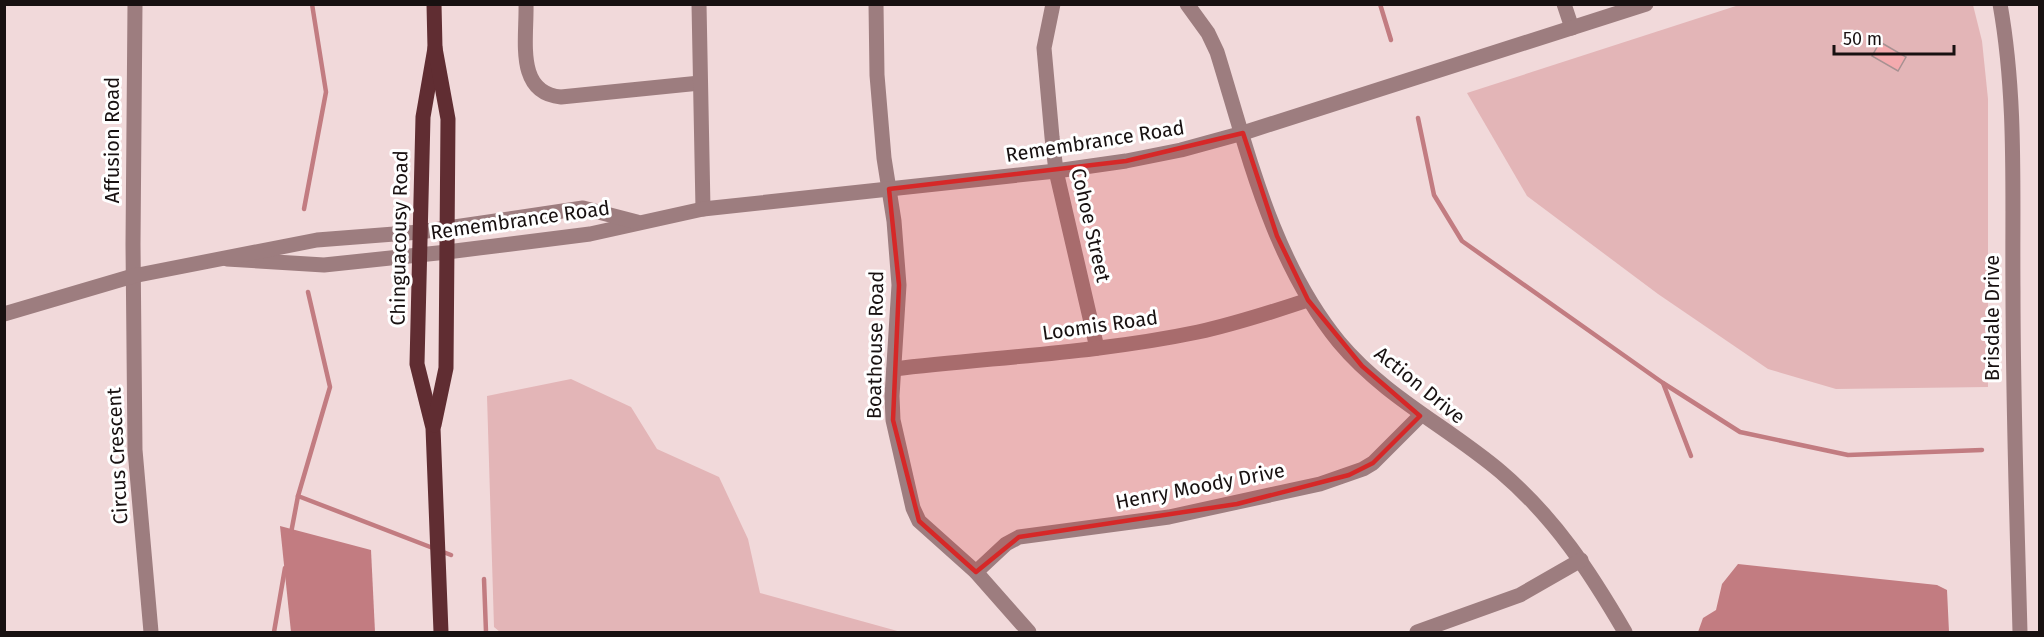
<svg xmlns="http://www.w3.org/2000/svg" width="2044" height="637" viewBox="0 0 2044 637" font-family="'Fira Sans',sans-serif">
	<rect width="100%" height="100%" fill="#f1d9da"/>
	<g fill="#e3b5b7">
		<polygon points="1739,5 1973,5 1982,41 1988,99 1988,387 1836,389 1768,369 1658,294 1527,196 1467,93"/>
		<polygon points="571,379 631,407 657,449 719,477 748,539 760,593 901,632 500,632 494,627 487,396"/>
	</g>
	<g fill="#c27c81">
		<polygon points="280,526 371,550 375,632 291,632"/>
		<polygon points="1738,564 1937,585 1947,590 1949,632 1698,632 1703,618 1716,610 1722,584"/>
	</g>
	<g fill="none" stroke-linecap="round" stroke-linejoin="round">
		<g stroke="#c27c81" stroke-width="4.5">
			<polyline points="1380,4 1391,40"/>
			<polyline points="1418,118 1434,195 1462,241 1663,383 1740,432 1848,455 1982,450"/>
			<polyline points="304,209 326,92 312,4"/>
			<polyline points="1663,383 1691,456"/>
			<polyline points="298,496 451,555"/>
			<polyline points="291,533 298,496 330,387 308,292"/>
			<polyline points="484,579 486,632"/>
			<polyline points="274,632 285,568"/>
		</g>
	</g>
	<polygon fill="#f4aaae" stroke="#a79192" stroke-width="1.5" points="1880,42 1906,57 1898,71 1872,56"/>
	<g fill="none" stroke-linecap="round" stroke-linejoin="round">
		<g stroke="#9d7d7f" stroke-width="15">
			<polyline points="135,4 133,244 135,450 151,632"/>
			<path d="M526,4C527,39 515,93 561,97L700,83"/>
			<polyline points="699,4 703,209"/>
			<polyline points="876,4 877,75 884,158 894,221 899,285 892,396 893,420 913,508 919,521 976,572 1029,632"/>
			<polyline points="1053,4 1044,48 1052,137 1056,171 1097,348"/>
			<path d="M1187,4L1208,33L1217,52C1248,152 1272,260 1339,342C1385,397 1448,427 1501,472C1555,518 1590,572 1625,632"/>
			<polyline points="1564,4 1572,28"/>
			<path d="M2000,4C2017,99 2012,195 2013,291C2013,405 2017,519 2020,632"/>
			<polyline points="227,259 324,265 447,252 590,234 703,209 1056,171 1126,161 1181,150 1243,133 1646,4"/>
			<polyline points="4,314 133,276 317,240 420,232 583,208 637,222"/>
			<path d="M894,369C995,357 1098,353 1198,332C1235,324 1272,312 1308,300"/>
			<polyline points="976,572 1006,544 1019,537 1169,517 1320,484 1363,469 1373,463 1420,416"/>
			<polyline points="1417,632 1520,595 1581,560"/>
		</g>
		<g stroke="#602d32" stroke-width="15">
			<polyline points="435,48 423,117 417,364 433,428 441,632"/>
			<polyline points="434,425 446,368 448,119 435,48 434,4"/>
		</g>
	</g>
	<path fill="#d62828" fill-opacity="0.2" stroke="#d62828" stroke-width="4.5" stroke-linejoin="round" d="M1243,133L1277,236L1308,300L1362,366L1420,416L1373,463L1349,475L1237,504L1019,537L976,572L919,521L893,420L899,285L889,189L1126,161Z"/>
	<g text-anchor="middle" dominant-baseline="central" stroke-width="6" stroke-linejoin="round" paint-order="stroke">
		<g font-size="20" fill="#181111" stroke="#fff">
			<text transform="translate(112 140) rotate(-90)">Affusion Road</text>
			<text transform="translate(1095 141) rotate(-9)">Remembrance Road</text>
			<text transform="translate(520 220) rotate(-8)">Remembrance Road</text>
			<text transform="translate(1091 225) rotate(77)">Cohoe Street</text>
			<text transform="translate(399 238) rotate(-89)">Chinguacousy Road</text>
			<text transform="translate(1992 318) rotate(-90)">Brisdale Drive</text>
			<text transform="translate(1100 325) rotate(-8)">Loomis Road</text>
			<text transform="translate(875 345) rotate(-89)">Boathouse Road</text>
			<text transform="translate(1420 385) rotate(39)">Action Drive</text>
			<text transform="translate(117 456) rotate(-93)">Circus Crescent</text>
			<text transform="translate(1200 486) rotate(-11)">Henry Moody Drive</text>
		</g>
	</g>
	<rect width="2044" height="637" fill="none" stroke="#181111" stroke-width="12"/>
	<path d="M1834 45v9h120v-9" fill="none" stroke="#181111" stroke-width="3"/>
	<text x="1843" y="45" font-size="18" fill="#181111" stroke="#ffffff" stroke-width="4.5" paint-order="stroke">50 m</text>
</svg>
